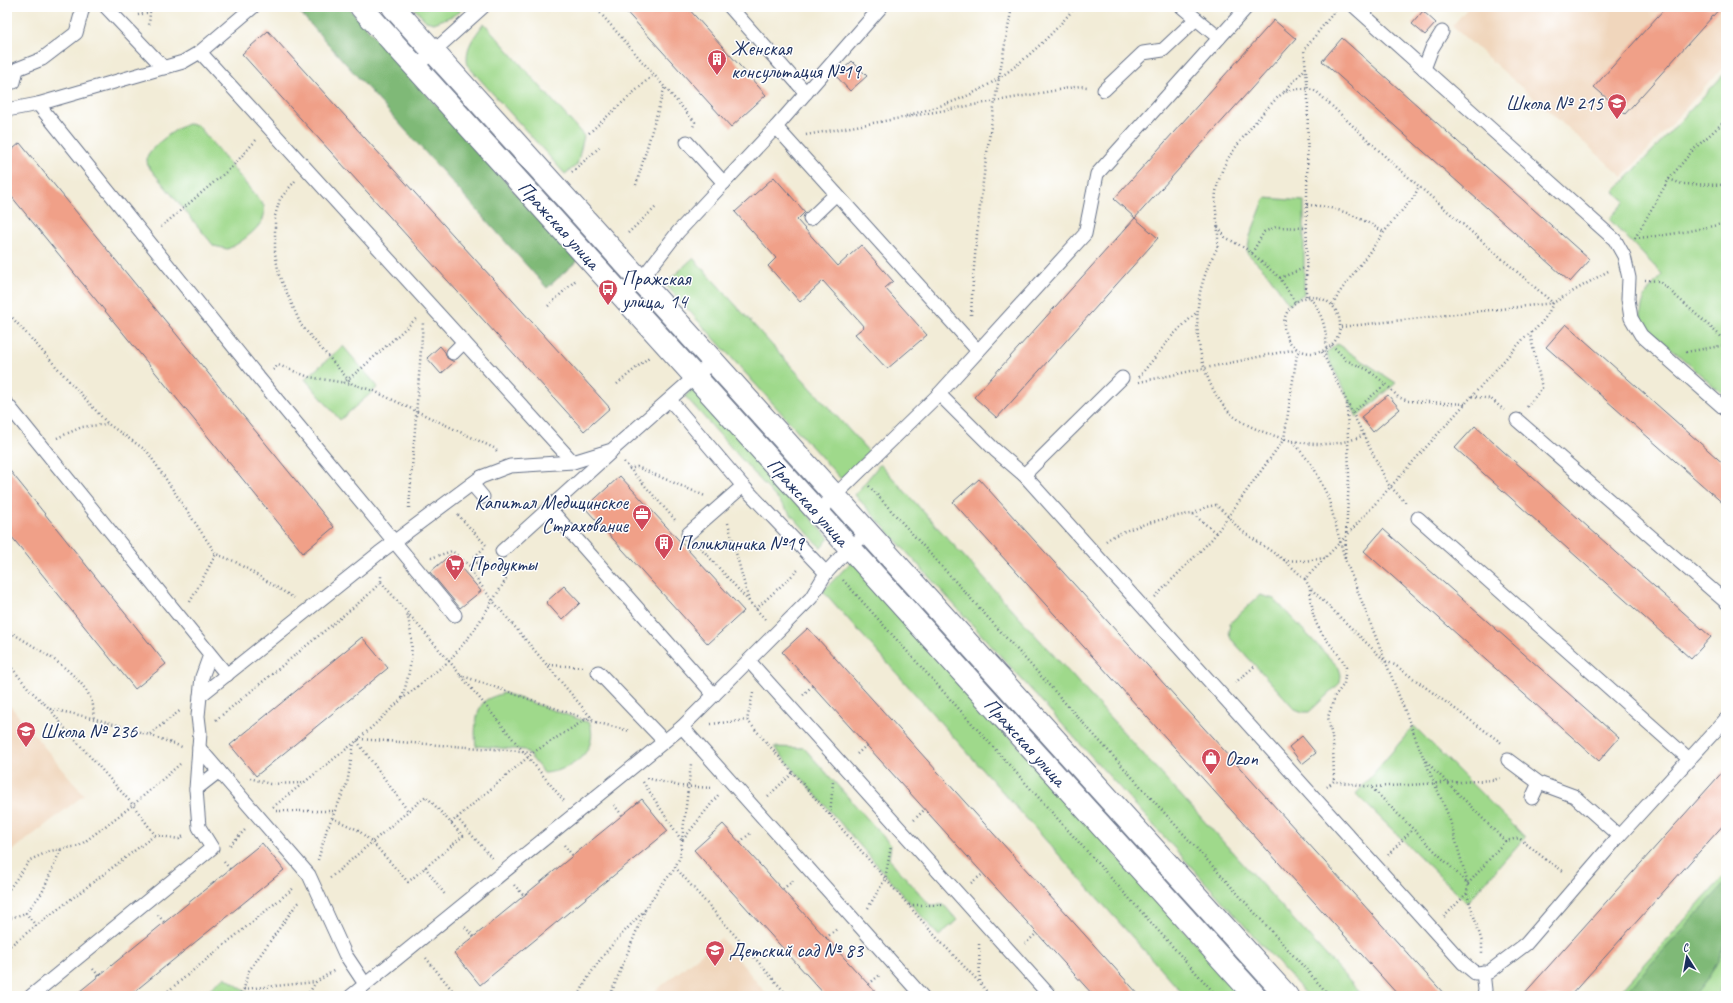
<svg xmlns="http://www.w3.org/2000/svg" width="1733" height="1003" viewBox="0 0 1733 1003" font-family="Caveat,sans-serif">
	<rect width="100%" height="100%" fill="#fff"/>
	<filter id="ink" filterUnits="userSpaceOnUse"><feTurbulence type="fractalNoise" baseFrequency=".025" numOctaves="2"/><feDisplacementMap in="SourceGraphic" scale="8" xChannelSelector="R" yChannelSelector="G"/><feConvolveMatrix kernelMatrix="1 2 1 2 8 2 1 2 1" color-interpolation-filters="sRGB"/></filter>
	<filter id="wash" filterUnits="userSpaceOnUse"><feTurbulence type="fractalNoise" baseFrequency=".012" numOctaves="4" result="noise"/><feDisplacementMap in="SourceGraphic" scale="16" xChannelSelector="R" yChannelSelector="G"/><feGaussianBlur stdDeviation="0.9" result="paint"/><feColorMatrix in="noise" values="0 0 0 0 0 0 0 0 0 0 0 0 0 0 0 0 0 1.4 0 .05"/><feComposite in="paint" operator="in"/></filter>
	<g filter="url(#wash)">
		<rect width="100%" height="100%" fill="#f2ecd7"/>
		<g fill="#f0d6bc">
			<polygon points="1465,7 1726,7 1726,64 1623,177 1452,26 1467,9"/>
			<polygon points="7,702 84,795 7,855"/>
			<polygon points="721,938 768,996 649,996"/>
		</g>
		<g fill="#9fd98b" stroke="#5d8474">
			<polygon points="413,7 464,7 457,14 434,23 426,21"/>
			<path d="M484,23L584,136L577,165L565,174L468,66C464,47 474,38 484,23Z"/>
			<path d="M1726,72V397L1641,322C1640,297 1648,292 1662,274L1609,219L1625,201L1614,192Z"/>
			<path d="M188,124L197,125L201,129L264,206C264,210 265,214 263,219C259,229 237,246 227,249L214,246L148,166C147,163 147,160 147,157C150,147 179,126 188,124Z"/>
			<polygon points="1265,198 1304,201 1304,294 1289,304 1268,274 1247,253 1250,236"/>
			<polygon points="693,258 869,452 841,479 665,284"/>
			<polygon points="1337,344 1396,383 1357,417 1326,353"/>
			<polygon points="343,346 378,387 340,420 305,379"/>
			<polygon points="694,388 829,538 821,548 685,396"/>
			<polygon points="880,464 1363,996 1308,996 855,495"/>
			<polygon points="852,561 1243,996 1185,996 823,591"/>
			<polygon points="1260,595 1274,599 1339,668 1341,675 1340,683 1309,712 1303,712 1295,709 1231,639 1229,632 1230,623"/>
			<path d="M504,693L590,723C599,753 570,771 544,773L525,750L476,746C474,734 475,708 486,700C491,697 498,695 504,693Z"/>
			<polygon points="1414,726 1525,837 1467,903 1356,794"/>
			<polygon points="774,747 804,748 891,845 889,859 930,905 944,905 957,920 939,936"/>
			<polygon points="1726,874 1726,970 1718,996 1616,996"/>
			<polygon points="225,977 252,996 200,996"/>
		</g>
		<g fill="#7fb977" stroke="#4d746a">
			<polygon points="295,7 348,7 577,261 547,288"/>
			<path d="M1726,882C1726,900 1729,920 1726,937C1722,959 1708,980 1694,996H1622Z"/>
		</g>
		<g id="blocks">
			<g fill="#f0a088">
				<polygon points="622,7 687,7 766,95 731,127"/>
				<polygon points="1666,7 1721,7 1625,114 1594,87"/>
				<polygon points="1423,11 1436,23 1425,35 1412,24"/>
				<polygon points="1274,20 1296,39 1135,218 1114,199"/>
				<polygon points="268,31 610,408 584,431 242,54"/>
				<polygon points="1342,38 1590,260 1570,282 1322,61"/>
				<polygon points="852,61 867,76 850,91 836,76"/>
				<polygon points="20,143 334,527 303,553 7,191 7,154"/>
				<polygon points="774,177 805,212 797,220 838,266 861,245 893,281 885,288 927,335 887,369 855,334 864,327 823,281 800,302 768,266 776,258 735,212"/>
				<polygon points="1135,218 1158,238 997,418 974,397"/>
				<polygon points="1566,324 1726,466 1726,506 1546,347"/>
				<polygon points="440,346 445,352 447,358 454,362 441,374 427,358"/>
				<polygon points="1388,395 1400,409 1373,432 1361,417"/>
				<polygon points="1475,426 1711,637 1691,659 1455,448"/>
				<polygon points="7,467 166,664 135,689 7,531"/>
				<polygon points="620,476 744,611 708,644 585,508"/>
				<polygon points="979,479 1007,510 1446,996 1399,996 953,502"/>
				<polygon points="1383,529 1619,738 1599,761 1364,551"/>
				<polygon points="450,555 481,591 460,608 430,572"/>
				<polygon points="564,586 580,603 562,620 546,602"/>
				<polygon points="808,628 1140,996 1094,996 782,652"/>
				<polygon points="362,637 388,668 256,776 230,745"/>
				<polygon points="1302,736 1316,753 1302,764 1289,747"/>
				<polygon points="1726,768 1726,822 1570,996 1522,996"/>
				<polygon points="642,799 668,831 480,985 454,953"/>
				<polygon points="723,824 826,938 879,996 826,996 694,850"/>
				<polygon points="262,843 284,870 129,996 74,996"/>
			</g>
		</g>
	</g>
	<g filter="url(#ink)">
		<use href="#blocks" fill-opacity="0" stroke="#667188" stroke-width="1"/>
		<g fill="none" stroke-linecap="round" stroke-linejoin="round">
			<defs>
				<g id="service">
					<polyline points="106,7 164,68"/>
					<polyline points="730,7 806,93"/>
					<polyline points="1182,7 1219,38"/>
					<polyline points="1355,7 1615,240 1624,256 1629,278 1628,299 1631,318 1641,335 1726,410"/>
					<polyline points="200,52 573,462"/>
					<polyline points="416,67 483,7"/>
					<polyline points="1424,69 1432,48 1442,32"/>
					<polyline points="14,82 17,69 42,59 76,33 83,7"/>
					<polyline points="1104,90 1143,53 1163,50 1196,19"/>
					<polyline points="38,104 258,377 455,615"/>
					<polyline points="7,110 38,104 183,62 200,52 253,7"/>
					<polyline points="776,127 978,351"/>
					<polyline points="687,142 724,183"/>
					<polyline points="810,219 836,194"/>
					<polyline points="622,296 640,281 678,232 776,127 881,7"/>
					<polyline points="453,353 464,342"/>
					<polyline points="939,394 995,450 1024,475 1463,963 1475,973 1489,972 1526,944 1619,836 1726,719"/>
					<polyline points="670,400 743,486 826,573"/>
					<polyline points="7,404 227,675"/>
					<polyline points="1517,420 1726,602"/>
					<polyline points="1024,475 1122,378"/>
					<polyline points="472,484 483,497"/>
					<polyline points="550,509 714,695"/>
					<polyline points="817,513 939,394 1085,234 1097,174 1247,7"/>
					<polyline points="1418,518 1689,759"/>
					<polyline points="688,534 743,486"/>
					<polyline points="502,551 610,453"/>
					<polyline points="749,661 1050,996"/>
					<polyline points="598,672 664,741"/>
					<polyline points="200,696 202,677 210,655"/>
					<polyline points="682,727 922,996"/>
					<polyline points="199,748 309,875 345,954 365,984"/>
					<polyline points="1508,760 1539,783 1574,796 1619,836"/>
					<polyline points="196,789 219,771"/>
					<polyline points="1532,798 1539,783"/>
					<polyline points="1483,972 1485,990 1484,996"/>
					<polyline points="31,996 212,848 199,827 196,789 200,733 198,716 200,696 379,553 481,477 510,466 573,462 612,450 713,361"/>
					<polyline points="351,996 682,727 811,598 826,573 849,548 868,533"/>
				</g>
				<g id="minor">
					<polyline points="361,7 1255,996"/>
					<polyline points="393,7 1287,996"/>
				</g>
			</defs>
			<use href="#service" stroke="#667188" stroke-width="15"/>
			<use href="#minor" stroke="#667188" stroke-width="24"/>
			<g stroke="#667188" stroke-width="2.5" stroke-dasharray="1 3" stroke-linecap="butt">
				<polyline points="595,7 695,122 693,127"/>
				<polyline points="138,15 150,12 149,27"/>
				<polyline points="1284,92 1306,68"/>
				<path d="M906,116C929,109 954,103 975,92C1012,74 1050,38 1075,7"/>
				<polyline points="589,133 654,74"/>
				<polyline points="806,135 1080,86 1087,87"/>
				<polyline points="572,172 601,146"/>
				<polyline points="1669,179 1682,184 1726,185"/>
				<polyline points="295,181 280,199 275,216 275,253 279,275 301,325 352,384 374,391 494,448 498,452"/>
				<polyline points="636,185 665,86"/>
				<path d="M1307,205C1337,206 1359,217 1384,232"/>
				<polyline points="161,227 232,167 257,139"/>
				<polyline points="1218,227 1225,237 1248,250 1280,278 1295,302"/>
				<polyline points="628,233 656,207"/>
				<polyline points="1635,238 1669,179 1693,150 1726,120"/>
				<path d="M1635,238C1666,236 1696,230 1726,223"/>
				<polyline points="1252,253 1264,232 1276,227 1307,228"/>
				<polyline points="1280,278 1307,267"/>
				<polyline points="1645,280 1659,281 1726,341"/>
				<path d="M1308,295C1323,313 1329,334 1325,356"/>
				<polyline points="1306,296 1308,92 1304,50 1337,8"/>
				<circle cx="1312" cy="325" r="28"/>
				<polyline points="1333,305 1339,293 1391,223 1414,197 1419,186"/>
				<polyline points="548,306 577,279"/>
				<polyline points="7,312 108,424 147,451 216,554"/>
				<path d="M971,315C976,210 992,111 1012,7"/>
				<polyline points="1341,327 1553,303 1610,270"/>
				<polyline points="1332,345 1346,360 1368,370 1386,384 1398,397 1408,401 1465,404"/>
				<polyline points="1322,352 1388,484 1407,504"/>
				<polyline points="1686,352 1726,345"/>
				<polyline points="273,370 278,365 309,377 352,384"/>
				<polyline points="1139,377 1173,335 1197,312"/>
				<polyline points="1139,382 1296,349"/>
				<polyline points="343,383 362,368 418,317"/>
				<polyline points="617,384 649,357"/>
				<polyline points="1472,396 1491,399 1504,410"/>
				<polyline points="1527,407 1542,388 1530,334"/>
				<polyline points="1353,412 1386,384"/>
				<polyline points="57,438 82,427 107,424"/>
				<polyline points="1293,442 1313,466 1328,497 1345,559 1424,759 1505,841 1468,884 1371,787 1334,781 1327,787"/>
				<polyline points="624,462 676,521"/>
				<polyline points="629,469 637,467 705,496"/>
				<polyline points="869,486 1330,996"/>
				<polyline points="409,508 423,323"/>
				<path d="M1193,514L1206,507L1216,505L1228,516L1239,529L1284,560L1305,579L1348,534L1526,336C1537,330 1548,316 1553,303L1391,162L1317,92C1308,87 1291,88 1282,94C1270,102 1231,151 1225,164C1221,172 1219,180 1217,187C1212,207 1221,228 1217,248C1215,253 1211,259 1209,264C1205,275 1200,288 1199,299C1193,336 1203,386 1230,413C1242,424 1260,431 1275,436C1305,446 1336,448 1364,435"/>
				<polyline points="458,515 486,545"/>
				<polyline points="728,523 749,601"/>
				<path d="M1106,541C1121,529 1172,515 1193,514L1216,533"/>
				<polyline points="700,547 765,619"/>
				<polyline points="484,548 473,558 481,567 488,561"/>
				<polyline points="1345,557 1349,477 1347,404"/>
				<polyline points="431,558 452,551 470,566 477,562"/>
				<polyline points="1284,560 1304,561 1325,558"/>
				<polyline points="470,566 474,576 493,601 594,721"/>
				<polyline points="1305,579 1310,588 1385,661 1395,665 1503,744"/>
				<polyline points="843,580 1217,996"/>
				<polyline points="381,582 449,661 564,801"/>
				<polyline points="1310,589 1313,614 1316,623 1322,634 1342,659 1346,667 1344,684 1335,696 1328,717 1333,743 1334,781"/>
				<polyline points="1155,597 1212,539 1284,439 1297,354 1300,350"/>
				<polyline points="190,602 216,554 234,561 294,598"/>
				<polyline points="756,609 798,570"/>
				<path d="M7,630C34,647 81,671 92,702C94,707 93,713 94,718"/>
				<polyline points="7,662 29,689 50,709 63,726 133,805 155,835 179,839 185,835"/>
				<polyline points="549,665 582,667"/>
				<polyline points="460,675 595,722 630,731"/>
				<polyline points="1235,683 1256,665"/>
				<polyline points="753,693 747,720 937,938 980,983"/>
				<polyline points="803,695 813,685"/>
				<path d="M402,698C412,666 415,646 407,613"/>
				<path d="M50,709C97,718 138,730 182,747"/>
				<polyline points="216,720 367,596 381,582 381,574"/>
				<polyline points="711,724 747,720"/>
				<polyline points="150,734 181,710"/>
				<polyline points="359,739 534,752"/>
				<polyline points="357,741 408,811"/>
				<polyline points="857,754 867,745"/>
				<polyline points="1425,761 1449,817 1468,884 1467,893 1444,917"/>
				<polyline points="250,778 270,784 302,783"/>
				<polyline points="647,778 679,786 713,788"/>
				<polyline points="643,782 682,841 719,794"/>
				<polyline points="1372,787 1494,780 1502,777"/>
				<polyline points="768,796 793,773"/>
				<polyline points="614,805 622,815"/>
				<polyline points="273,807 359,739 402,699 449,661 473,632 507,578 498,568"/>
				<polyline points="276,811 335,811"/>
				<polyline points="830,815 833,782"/>
				<polyline points="457,818 492,858"/>
				<polyline points="914,820 925,809"/>
				<polyline points="451,823 534,752 591,716"/>
				<polyline points="1505,841 1519,838 1549,862 1565,872"/>
				<polyline points="740,842 752,832"/>
				<polyline points="230,845 246,829"/>
				<polyline points="564,845 573,856"/>
				<polyline points="1388,855 1413,829"/>
				<polyline points="318,860 327,829 347,784 354,743"/>
				<polyline points="224,862 230,869"/>
				<polyline points="425,867 446,896"/>
				<polyline points="675,867 788,996"/>
				<polyline points="330,878 426,796 463,836 408,882 372,842 358,830 332,818"/>
				<polyline points="971,883 983,874"/>
				<polyline points="514,885 524,896"/>
				<polyline points="783,889 795,879"/>
				<polyline points="7,892 30,860 50,851 79,846 133,805 180,764"/>
				<polyline points="1467,894 1482,942 1482,955"/>
				<polyline points="909,905 944,905"/>
				<polyline points="868,908 885,879 891,846"/>
				<polyline points="645,910 659,888 673,871 680,857 691,764"/>
				<polyline points="158,915 164,922"/>
				<polyline points="7,919 26,913"/>
				<polyline points="36,926 26,913 42,893 61,849"/>
				<polyline points="465,927 474,937"/>
				<polyline points="826,938 838,928"/>
				<polyline points="979,944 980,983 990,996"/>
				<polyline points="1025,944 1037,933"/>
				<polyline points="7,948 155,835"/>
				<polyline points="426,958 457,996"/>
				<polyline points="93,969 99,976"/>
				<polyline points="869,984 881,974"/>
				<polyline points="244,989 316,982"/>
				<polyline points="162,996 295,887"/>
				<polyline points="238,996 244,989 248,972 296,905 301,901"/>
				<polyline points="307,996 316,982 335,970"/>
				<path d="M579,996C593,962 620,936 645,910L610,996"/>
			</g>
			<use href="#service" stroke="#fff" stroke-width="13"/>
			<use href="#minor" stroke="#fff" stroke-width="22"/>
		</g>
	</g>
	<defs>
		<symbol id="building-pin" viewBox="-11 -11 22 30"><path d="M0 17L-7.5 6A9.5 9.5 0 1 1 7.5 6Z" fill="#d1495b" stroke="#fff"/><path d="M-4-6H4V6H1V3H-1V6H-4ZM-2.5-4.3h1.7v1.8h-1.7ZM.8-4.3h1.7v1.8H.8ZM-2.5-1h1.7V.8h-1.7ZM.8-1h1.7V.8H.8Z" fill="#fff"/></symbol>
		<symbol id="school-pin" viewBox="-11 -11 22 30"><path d="M0 17L-7.5 6A9.5 9.5 0 1 1 7.5 6Z" fill="#d1495b" stroke="#fff"/><path d="M0-5L7-2L0 1L-7-2ZM-4 1L0 2.5L4 1V4Q0 6-4 4Z" fill="#fff"/></symbol>
		<symbol id="bus-pin" viewBox="-11 -11 22 30"><path d="M0 17L-7.5 6A9.5 9.5 0 1 1 7.5 6Z" fill="#d1495b" stroke="#fff"/><path d="M-5-6H5V4H4V6H2V4H-2V6H-4V4H-5ZM-3.5-4V0h7V-4ZM-3.5 1.2v1.5H-2V1.2ZM2 1.2v1.5H3.5V1.2Z" fill="#fff"/></symbol>
		<symbol id="office-pin" viewBox="-11 -11 22 30"><path d="M0 17L-7.5 6A9.5 9.5 0 1 1 7.5 6Z" fill="#d1495b" stroke="#fff"/><path d="M-6-3h4V-5.5h4V-3h4V5H-6ZM-1-4.5V-3h2v-1.5ZM-6 0V1H6V0Z" fill="#fff"/></symbol>
		<symbol id="supermarket-pin" viewBox="-11 -11 22 30"><path d="M0 17L-7.5 6A9.5 9.5 0 1 1 7.5 6Z" fill="#d1495b" stroke="#fff"/><path d="M-6-5.5h2.5l.6 2H6L4.5 2H-2.5L-4.4-4H-6ZM-1.5 3.2a1.3 1.3 0 1 0 .1 0ZM3 3.2a1.3 1.3 0 1 0 .1 0Z" fill="#fff"/></symbol>
		<symbol id="shop-pin" viewBox="-11 -11 22 30"><path d="M0 17L-7.5 6A9.5 9.5 0 1 1 7.5 6Z" fill="#d1495b" stroke="#fff"/><path d="M-5-2.5h2.3a2.7 3.5 0 0 1 5.4 0H5L5.5 6h-11ZM-1.5-2.5h3a1.5 2.3 0 0 0-3 0Z" fill="#fff"/></symbol>
	</defs>
	<g fill-rule="evenodd">
		<use href="#building-pin" x="706" y="48" width="22" height="30"/>
		<use href="#school-pin" x="1606" y="92" width="22" height="30"/>
		<use href="#bus-pin" x="597" y="278" width="22" height="30"/>
		<use href="#office-pin" x="631" y="503" width="22" height="30"/>
		<use href="#building-pin" x="653" y="532" width="22" height="30"/>
		<use href="#supermarket-pin" x="444" y="553" width="22" height="30"/>
		<use href="#school-pin" x="15" y="720" width="22" height="30"/>
		<use href="#shop-pin" x="1200" y="747" width="22" height="30"/>
		<use href="#school-pin" x="704" y="939" width="22" height="30"/>
	</g>
	<g text-anchor="middle" dominant-baseline="central" stroke-width="3" stroke-linejoin="round" paint-order="stroke">
		<g font-size="20" fill="#1b2f5e" stroke="#fff" text-anchor="start">
			<text x="731" y="48">Женская<tspan x="731" dy="23">консультация №19</tspan></text>
			<text x="1603" y="103" text-anchor="end">Школа № 215</text>
			<text x="622" y="278">Пражская<tspan x="622" dy="23">улица, 14</tspan></text>
			<text x="628" y="502" text-anchor="end">Капитал Медицинское<tspan x="628" dy="23">Страхование</tspan></text>
			<text x="678" y="543">Поликлиника №19</text>
			<text x="469" y="564">Продукты</text>
			<text x="40" y="731">Школа № 236</text>
			<text x="1225" y="758">Ozon</text>
			<text x="729" y="950">Детский сад № 83</text>
		</g>
		<g font-size="20" fill="#1b2f5e" stroke="#fff">
			<text transform="translate(559 225) rotate(48)">Пражская улица</text>
			<text transform="translate(808 502) rotate(48)">Пражская улица</text>
			<text transform="translate(1025 742) rotate(48)">Пражская улица</text>
		</g>
	</g>
	<rect width="1733" height="1003" fill="none" stroke="#fff" stroke-width="24"/>
	<g transform="translate(1687 957) rotate(349)" stroke="#ffffff" stroke-width="3" paint-order="stroke">
	<path d="M0-3L7 15L0 10L-7 15Z" fill="#1b2f5e"/>
	<text y="-6" font-size="11" font-weight="bold" text-anchor="middle" fill="#1b2f5e">С</text>
	</g>
</svg>
